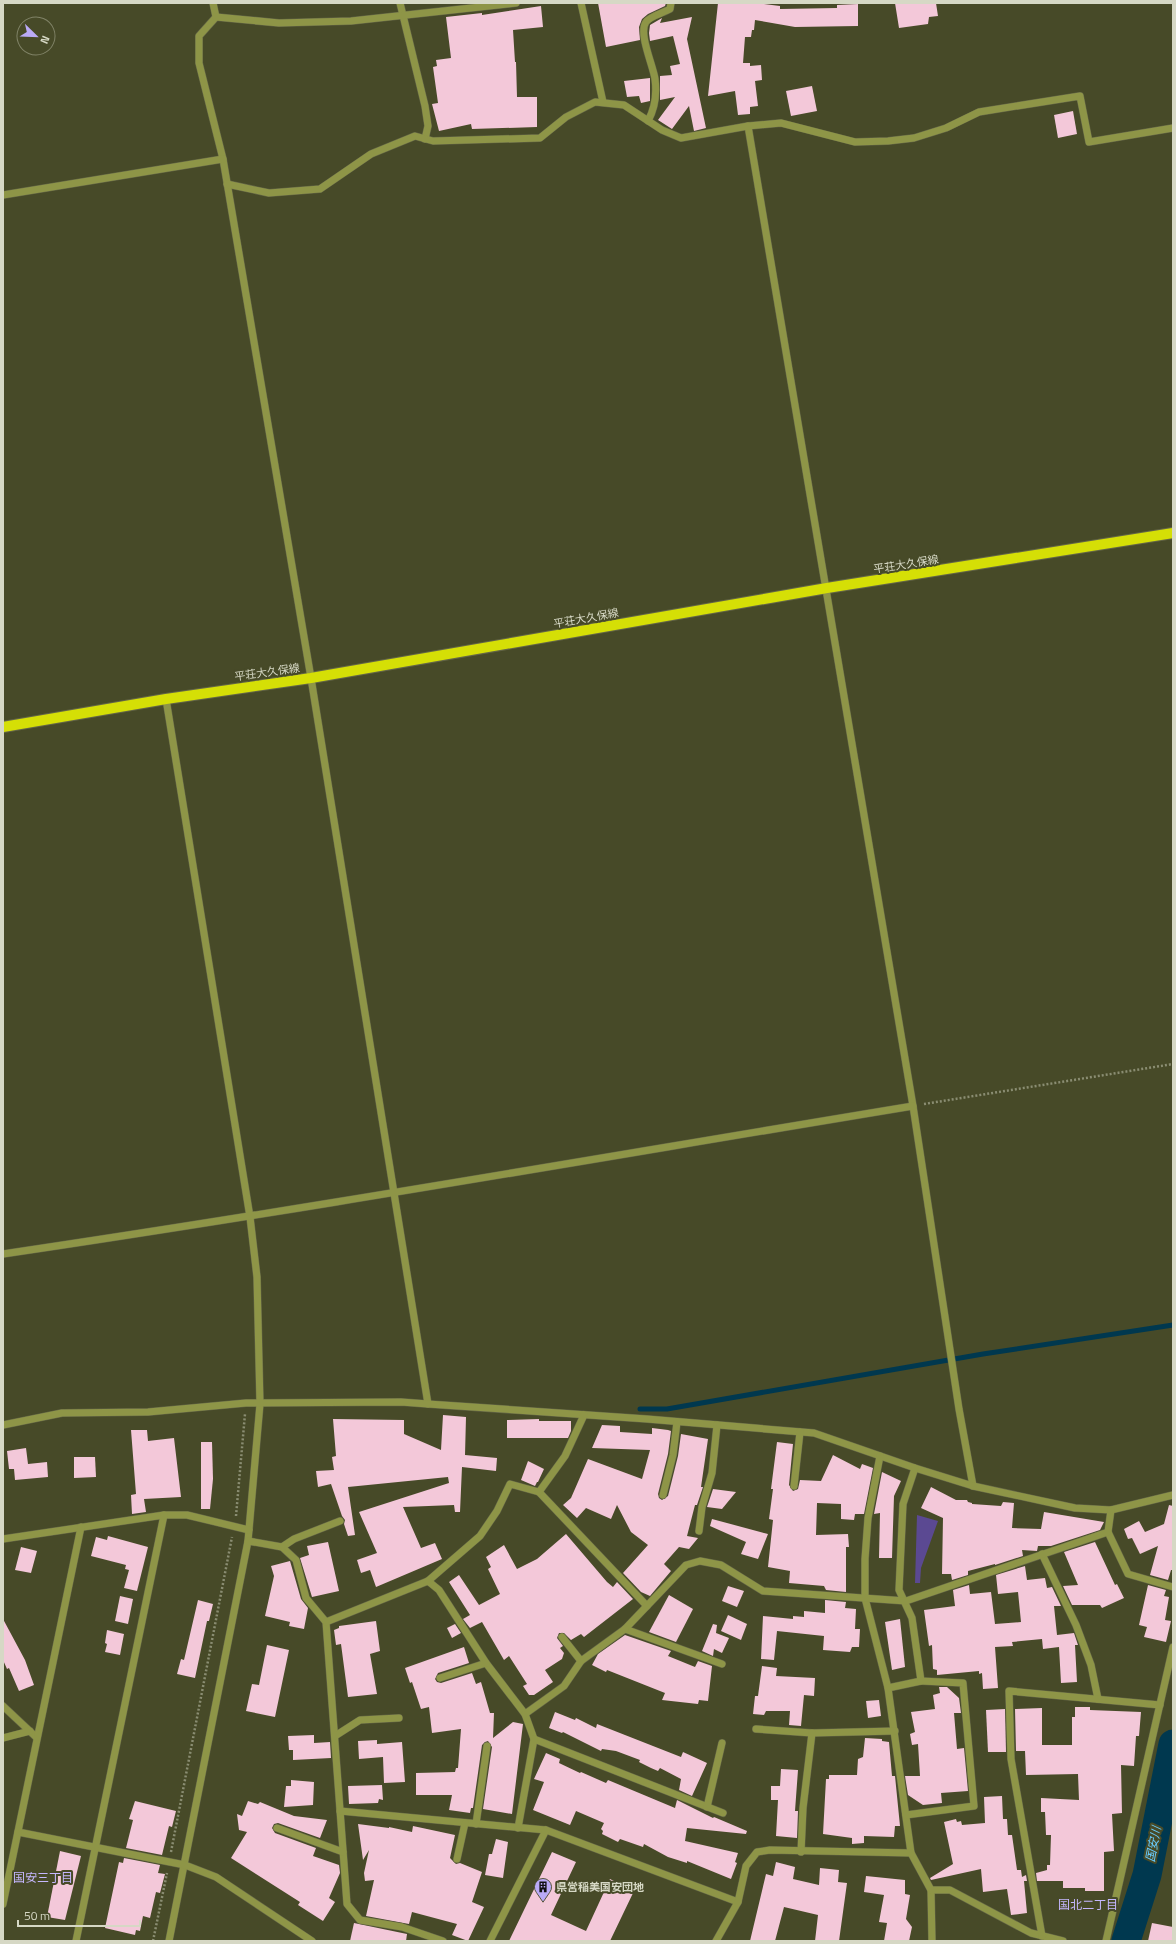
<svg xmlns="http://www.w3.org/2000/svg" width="1176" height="1944" viewBox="0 0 1176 1944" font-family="'Titillium Web','Noto Sans JP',sans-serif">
	<rect width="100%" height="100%" fill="#474a28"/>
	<polygon fill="#5b4992" points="917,1515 938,1521 921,1568 920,1583 915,1583"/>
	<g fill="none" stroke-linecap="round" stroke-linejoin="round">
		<polyline stroke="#00384f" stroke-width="5" points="640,1409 667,1409 983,1354 1173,1325"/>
		<polyline stroke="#00384f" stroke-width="29" points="1126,1941 1147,1875 1173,1744"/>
	</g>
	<g fill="#f3c8d9">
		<polygon points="598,3 666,3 665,6 648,14 642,19 639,27 640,40 606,47"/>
		<polygon points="718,3 757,3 780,6 780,9 837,8 837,5 858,4 858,26 795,27 755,20 754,30 752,30 751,37 745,37 743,63 750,63 750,66 761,65 762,80 755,81 758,106 750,107 750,114 738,115 735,91 708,96"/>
		<polygon points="895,3 936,3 938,16 929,17 928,24 899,28"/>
		<polygon points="541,6 543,27 513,30 515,62 516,62 517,97 537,97 537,127 472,129 471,124 439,131 432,104 438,103 433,67 437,66 436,60 451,58 446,17 482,13 482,15"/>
		<polygon points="692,17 687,39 706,128 694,131 689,106 672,129 658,120 675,97 660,100 660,76 672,75 670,66 680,64 673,36 650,41 649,33 650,25 662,18 660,23"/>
		<polygon points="650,78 650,101 641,103 639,96 627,97 624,81"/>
		<polygon points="812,86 817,111 791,116 786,91"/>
		<polygon points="1073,111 1077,134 1058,138 1054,115"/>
		<polygon points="443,1415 466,1417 465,1455 497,1458 496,1471 462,1467 460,1512 455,1512 454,1505 403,1507 421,1548 435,1543 442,1559 376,1587 370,1570 361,1573 357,1560 377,1553 359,1512 449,1483 448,1477 348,1487 355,1535 348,1536 344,1524 345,1520 342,1516 331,1484 318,1487 316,1471 334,1470 332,1457 336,1456 333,1419 404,1420 404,1434 441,1450"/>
		<polygon points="539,1419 539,1421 571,1421 571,1431 568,1438 507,1438 507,1420"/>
		<polygon points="602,1425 620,1426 620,1432 652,1434 652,1428 668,1430 671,1431 668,1454 658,1494 659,1498 662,1500 668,1496 678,1456 681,1434 708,1439 701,1487 703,1487 697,1505 695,1505 687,1536 698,1538 689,1549 679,1547 664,1564 671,1571 650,1596 641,1592 623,1573 648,1545 631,1532 617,1505 611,1519 586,1508 577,1518 563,1505 571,1498 588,1459 642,1479 650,1450 592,1448"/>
		<polygon points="131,1430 147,1430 148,1441 174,1438 181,1497 144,1499 146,1512 132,1514 131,1495 136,1494"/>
		<polygon points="201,1442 212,1442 213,1479 210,1509 201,1509"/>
		<polygon points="777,1442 793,1444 789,1485 793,1491 798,1489 800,1480 821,1481 833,1455 860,1469 862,1464 873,1468 864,1514 855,1514 854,1520 841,1519 841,1504 817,1503 816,1535 848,1534 849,1547 846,1547 846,1592 826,1590 824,1586 789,1583 790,1571 768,1567 773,1520 769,1519 773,1489 771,1489"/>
		<polygon points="26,1448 28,1464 47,1462 48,1477 15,1480 14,1469 9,1469 7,1451"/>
		<polygon points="74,1457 95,1457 96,1477 74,1478"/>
		<polygon points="528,1461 544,1469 538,1482 537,1482 535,1486 521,1480"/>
		<polygon points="882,1472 901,1481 894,1496 892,1558 879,1558 880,1513 874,1514"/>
		<polygon points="931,1487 956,1500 967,1500 968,1502 972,1503 972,1504 1001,1506 1003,1502 1014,1503 1012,1528 1041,1529 1044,1512 1104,1522 1100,1530 1051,1546 1038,1546 1037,1551 1022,1550 1023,1556 995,1565 995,1564 968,1571 968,1575 952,1580 951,1574 942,1574 943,1518 921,1508"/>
		<polygon points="713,1489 736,1492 722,1509 707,1507"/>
		<polygon points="1169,1505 1173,1506 1173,1570 1171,1570 1168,1580 1150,1575 1158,1546 1140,1554 1132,1538 1128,1539 1124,1529 1139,1521 1145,1532 1164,1524"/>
		<polygon points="712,1519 768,1534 758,1559 741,1554 746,1542 710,1526"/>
		<polygon points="566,1534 607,1582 613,1587 617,1582 633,1599 584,1637 581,1634 571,1640 564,1633 559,1633 557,1638 563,1646 560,1648 564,1653 562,1659 545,1670 553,1682 534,1695 529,1695 523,1686 527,1684 509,1656 504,1660 482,1622 470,1628 463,1619 470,1615 449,1582 459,1575 479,1605 500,1594 488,1569 491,1567 486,1557 504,1545 517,1569 537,1559"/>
		<polygon points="108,1536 148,1547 137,1591 124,1588 129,1570 125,1569 126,1565 91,1556 96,1537 107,1540"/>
		<polygon points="328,1542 339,1591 312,1597 300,1558 309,1555 307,1546"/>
		<polygon points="1095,1542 1115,1585 1117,1584 1124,1598 1102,1608 1100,1605 1072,1605 1063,1586 1078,1585 1064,1552"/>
		<polygon points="21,1547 37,1551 31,1573 15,1570"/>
		<polygon points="290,1561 301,1599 308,1608 304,1629 289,1626 290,1622 265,1616 274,1576 271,1566"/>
		<polygon points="1025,1566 1027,1580 1045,1578 1047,1588 1052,1587 1061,1606 1054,1606 1057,1635 1074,1633 1078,1645 1075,1645 1077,1682 1061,1683 1059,1647 1043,1649 1042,1639 1012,1642 1013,1646 995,1647 998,1688 983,1689 982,1673 979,1674 979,1671 937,1675 937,1670 933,1669 932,1645 929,1646 924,1610 955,1606 953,1590 969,1585 970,1594 991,1592 995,1624 1021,1622 1018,1592 998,1594 996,1575"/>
		<polygon points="1148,1585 1166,1590 1164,1596 1169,1597 1165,1620 1171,1621 1166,1642 1144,1637 1147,1627 1139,1625"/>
		<polygon points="728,1586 744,1591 737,1607 722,1601"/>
		<polygon points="669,1595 693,1609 676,1642 649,1632"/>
		<polygon points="120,1596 133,1599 128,1624 115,1621"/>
		<polygon points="198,1600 213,1604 209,1621 207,1621 195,1678 177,1674 181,1659 184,1660"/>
		<polygon points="825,1600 846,1602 845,1608 856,1609 855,1629 860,1629 859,1647 852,1647 850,1652 823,1650 824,1636 777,1631 774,1660 761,1659 763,1616 793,1619 793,1616 804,1617 804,1611 825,1613"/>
		<polygon points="728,1615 747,1624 741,1640 721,1631"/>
		<polygon points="3,1619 25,1660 34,1685 19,1691 9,1668 7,1669 3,1660"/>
		<polygon points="900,1619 905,1667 892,1670 885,1622"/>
		<polygon points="376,1621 380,1651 370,1654 377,1694 348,1697 341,1644 336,1645 334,1630 339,1628 339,1626"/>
		<polygon points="455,1624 461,1633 452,1638 447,1628"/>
		<polygon points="713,1624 717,1625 716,1633 729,1638 722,1653 714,1649 713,1656 702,1651"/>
		<polygon points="107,1630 124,1634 120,1655 105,1652 107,1644 105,1643"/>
		<polygon points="625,1635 671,1651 668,1656 695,1667 698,1661 712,1666 708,1701 699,1700 698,1704 662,1700 665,1693 607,1670 606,1672 592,1665 598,1654"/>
		<polygon points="267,1645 289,1650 275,1717 246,1711 252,1684 259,1685"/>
		<polygon points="464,1647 469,1663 438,1673 435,1679 437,1682 441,1683 472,1673 476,1684 481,1682 490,1713 494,1713 493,1738 513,1722 523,1724 512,1814 483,1809 492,1747 488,1741 485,1742 482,1745 473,1808 471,1808 470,1813 449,1810 452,1795 416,1795 416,1773 455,1772 456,1768 458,1768 461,1729 432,1733 429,1707 421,1709 412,1682 410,1683 405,1668"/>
		<polygon points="762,1666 777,1668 776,1676 815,1678 814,1696 804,1695 801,1726 789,1725 790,1711 766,1711 764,1715 753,1714 755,1696 758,1696"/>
		<polygon points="939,1687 947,1687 959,1698 961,1713 954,1713 957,1749 964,1748 968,1791 941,1793 942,1803 923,1805 908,1795 905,1776 920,1776 918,1744 912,1745 910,1734 915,1732 911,1712 935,1709 933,1695 940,1693"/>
		<polygon points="879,1700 881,1716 868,1718 866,1701"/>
		<polygon points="1075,1707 1090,1707 1090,1710 1141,1712 1139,1736 1136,1736 1134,1766 1121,1765 1122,1813 1112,1814 1114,1851 1104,1852 1104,1891 1085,1891 1085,1888 1063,1888 1063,1881 1037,1881 1036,1873 1047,1870 1047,1865 1050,1865 1051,1835 1046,1835 1045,1812 1041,1812 1041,1798 1079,1800 1078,1774 1026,1775 1025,1751 1016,1751 1015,1709 1042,1708 1042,1745 1072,1745 1072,1717 1075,1717"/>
		<polygon points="1005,1709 1006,1752 988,1752 986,1710"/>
		<polygon points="555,1712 575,1720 576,1718 596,1728 597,1724 681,1757 683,1752 707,1763 692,1796 679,1790 681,1779 660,1768 658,1771 651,1768 639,1762 640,1760 616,1751 602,1749 601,1751 563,1732 562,1733 549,1728"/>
		<polygon points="314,1735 314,1743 330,1742 331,1758 293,1760 293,1750 289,1750 288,1736"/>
		<polygon points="865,1738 882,1739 882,1741 889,1742 892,1776 895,1776 900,1826 895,1826 894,1837 864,1836 864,1843 852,1844 852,1838 823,1834 826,1779 829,1779 829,1775 857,1775 858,1759 863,1757"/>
		<polygon points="377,1740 377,1744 402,1742 405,1782 384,1783 383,1757 359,1759 358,1741"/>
		<polygon points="546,1753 560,1759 559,1763 580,1773 581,1772 606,1783 608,1780 675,1808 677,1800 713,1818 714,1817 747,1831 746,1834 687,1828 685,1841 738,1853 735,1862 737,1863 731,1879 687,1861 687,1863 668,1857 644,1844 643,1847 620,1839 618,1842 602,1834 603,1831 601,1829 604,1823 576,1811 570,1825 533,1810 544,1782 534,1779"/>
		<polygon points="781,1769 798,1770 795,1811 798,1811 797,1838 776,1836 778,1800 771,1800 771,1786 780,1786"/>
		<polygon points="291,1780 314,1782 313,1805 284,1807 286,1786 291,1786"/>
		<polygon points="382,1785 383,1800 379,1799 378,1803 349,1804 348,1786"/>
		<polygon points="1002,1796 1003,1819 1007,1819 1008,1835 1012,1835 1017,1870 1021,1870 1022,1877 1026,1875 1027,1881 1024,1881 1027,1913 1011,1915 1007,1889 983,1892 981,1869 931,1880 930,1878 953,1864 944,1822 956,1819 957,1822 961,1821 962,1825 985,1823 984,1797"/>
		<polygon points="135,1801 176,1811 172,1827 169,1826 162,1855 126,1848 133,1820 129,1819"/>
		<polygon points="248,1801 258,1804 260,1802 294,1816 327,1820 320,1838 278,1823 274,1824 272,1828 275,1833 316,1848 313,1856 339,1865 340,1873 329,1898 335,1902 323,1921 298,1905 300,1902 231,1858 247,1832 239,1830 237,1814 242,1816"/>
		<polygon points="358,1824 389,1828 389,1827 412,1832 413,1826 455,1835 450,1858 456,1864 460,1863 482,1872 472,1902 484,1907 468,1941 452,1935 457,1924 412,1912 409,1924 366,1916 374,1880 365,1881 364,1873 369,1850 363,1860"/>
		<polygon points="496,1839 508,1842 503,1878 485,1875 489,1854 492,1854"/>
		<polygon points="60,1851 81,1856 65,1920 47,1917"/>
		<polygon points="552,1852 576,1862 551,1915 586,1931 610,1879 634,1891 610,1941 509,1941"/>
		<polygon points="124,1858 160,1865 158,1873 165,1874 160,1893 156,1892 150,1918 143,1916 140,1931 136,1930 135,1935 105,1928 119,1862 123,1863"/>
		<polygon points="776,1862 795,1867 793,1879 819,1885 820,1868 839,1870 838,1882 847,1883 839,1941 815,1941 818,1915 784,1907 775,1941 750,1941 766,1874 773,1876"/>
		<polygon points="866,1876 905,1880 905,1894 910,1895 906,1919 912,1927 909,1941 884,1941 887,1923 879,1922 884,1895 864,1892"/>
		<polygon points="354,1923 407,1934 406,1941 350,1941"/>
		<polygon points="1152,1923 1173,1927 1173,1941 1148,1941"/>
	</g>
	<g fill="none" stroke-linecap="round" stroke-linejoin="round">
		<defs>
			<g id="minor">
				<polyline points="213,3 216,17 199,36 199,63 223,159 311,678 428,1404"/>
				<polyline points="400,3 425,106 428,126 425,139"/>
				<polyline points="581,3 603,102"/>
				<polyline points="216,17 279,23 351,21 516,3"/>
				<path d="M648,121C655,108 657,94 655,79C653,65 638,33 646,22C650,16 663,13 670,9L671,3"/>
				<polyline points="748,126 913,1106 959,1409 973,1486"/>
				<polyline points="227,184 269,193 320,189 371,154 415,136 433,141 540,138 566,117 595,102 624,105 662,130 681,138 748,126 781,123 855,142 888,141 914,138 946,128 979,112 1080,96 1089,142 1173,128"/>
				<polyline points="3,195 223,159"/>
				<polyline points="166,699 250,1217 257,1277 260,1404 248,1541 169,1941"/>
				<path d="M3,1254C307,1209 610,1156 913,1106"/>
				<polyline points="3,1425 62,1413 148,1412 246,1403 401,1402 428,1404 647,1419 814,1433 915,1468 973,1486 1075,1508 1111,1510 1173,1495"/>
				<polyline points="880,1456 868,1518 865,1559 865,1598 888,1688"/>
				<polyline points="915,1468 903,1504 899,1590 912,1618 921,1681 888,1688 911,1853 931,1890 932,1941"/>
				<polyline points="794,1486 800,1432"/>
				<polyline points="539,1492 647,1606"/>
				<polyline points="663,1495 673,1455 677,1422"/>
				<polyline points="699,1531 702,1507 712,1473 717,1425"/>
				<polyline points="1108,1532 1128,1574 1173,1587"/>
				<polyline points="3,1539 164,1515 187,1515 249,1530"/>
				<polyline points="248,1541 282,1547 296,1560 306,1598 326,1622 347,1904 360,1920 402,1927 443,1941"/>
				<polyline points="282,1547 294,1539 340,1521"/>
				<polyline points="1042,1554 1076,1625 1091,1665 1098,1699"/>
				<polyline points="428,1581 480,1536 497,1511 510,1484 539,1492 565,1456 584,1415"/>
				<polyline points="326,1622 428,1581 439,1590 486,1663 525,1714 534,1739 723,1813"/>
				<polyline points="562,1637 581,1661"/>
				<polyline points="722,1664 625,1629 686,1565 700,1561 721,1565 763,1591 906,1601 1108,1532 1111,1510"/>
				<polyline points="440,1678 486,1663"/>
				<polyline points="3,1706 36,1737"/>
				<polyline points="525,1714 564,1686 581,1661 625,1629"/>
				<polyline points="756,1729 812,1733 895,1731"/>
				<polyline points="335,1736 360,1720 399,1718"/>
				<polyline points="3,1738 30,1731"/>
				<polyline points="707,1807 722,1743"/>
				<polyline points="340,1811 546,1830 738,1902"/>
				<polyline points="906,1815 974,1806 963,1683 921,1681"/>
				<polyline points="476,1824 487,1746"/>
				<polyline points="277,1828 343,1852"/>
				<polyline points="518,1828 534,1739"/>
				<polyline points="18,1832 185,1865 216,1877 312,1941"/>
				<polyline points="801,1852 803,1808 812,1733"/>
				<polyline points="457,1859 465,1823"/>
				<polyline points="931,1890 950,1890 1031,1933 1063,1941"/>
				<polyline points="3,1904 81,1527"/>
				<polyline points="1042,1936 1011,1759 1009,1691 1160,1705"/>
				<polyline points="76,1941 164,1515"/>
				<polyline points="490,1941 546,1830"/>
				<polyline points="716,1941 738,1902 746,1866 757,1852 770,1850 911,1853"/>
				<polyline points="1106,1941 1173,1647"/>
			</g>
			<polyline id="major" points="3,727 166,699 311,678 827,588 1173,533"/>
		</defs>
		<use href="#minor" stroke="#646647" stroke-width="8"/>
		<use href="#major" stroke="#646647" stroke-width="12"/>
		<g stroke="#8a8d72" stroke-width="2.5" stroke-dasharray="2 2" stroke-linecap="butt">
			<polyline points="924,1104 1173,1064"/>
			<polyline points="236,1516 245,1414"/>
			<polyline points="171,1852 232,1537"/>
			<polyline points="153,1941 167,1873"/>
		</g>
		<use href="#minor" stroke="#8e9547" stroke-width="7"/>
		<use href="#major" stroke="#d5df06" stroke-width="10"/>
	</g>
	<defs>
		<symbol id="building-pin" viewBox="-11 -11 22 30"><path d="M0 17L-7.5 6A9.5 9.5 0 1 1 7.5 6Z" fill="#baaaf6" stroke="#474a28"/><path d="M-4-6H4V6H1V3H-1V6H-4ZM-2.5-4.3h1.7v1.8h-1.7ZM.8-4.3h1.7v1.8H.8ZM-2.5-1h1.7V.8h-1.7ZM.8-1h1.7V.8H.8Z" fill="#111"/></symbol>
	</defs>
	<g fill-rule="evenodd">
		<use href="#building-pin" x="533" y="1877" width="20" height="27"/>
	</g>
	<g text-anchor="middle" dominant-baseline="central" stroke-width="4" stroke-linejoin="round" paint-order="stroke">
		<g font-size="11" fill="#d6d8c5" stroke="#474a28">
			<text transform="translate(906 564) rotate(-9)">平荘大久保線</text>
			<text transform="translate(586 618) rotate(-10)">平荘大久保線</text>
			<text transform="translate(267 672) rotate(-8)">平荘大久保線</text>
		</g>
		<g font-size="11" font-weight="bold" fill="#d6d8c5" stroke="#474a28" text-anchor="start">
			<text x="556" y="1887">県営稲美国安団地</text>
		</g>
		<g font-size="12" font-style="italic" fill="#68ccff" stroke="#474a28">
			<text transform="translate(1153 1844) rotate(-79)">国安川</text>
		</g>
		<g font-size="12" fill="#c5b7fe" stroke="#474a28">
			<text x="43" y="1877">国安三丁目</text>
			<text x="1088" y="1904">国北二丁目</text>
		</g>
	</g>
	<rect width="1176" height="1944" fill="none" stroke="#d6d8c5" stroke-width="8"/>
	<g transform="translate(36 36) rotate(113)"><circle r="19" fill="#474a28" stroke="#808367"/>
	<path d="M0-3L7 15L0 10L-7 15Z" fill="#baaaf6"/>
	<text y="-6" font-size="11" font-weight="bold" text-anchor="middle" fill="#d6d8c5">N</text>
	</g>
	<path d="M18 1920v6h122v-6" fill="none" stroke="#d6d8c5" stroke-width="2"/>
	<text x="24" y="1920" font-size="12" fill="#d6d8c5" stroke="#474a28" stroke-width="3" paint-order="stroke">50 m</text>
</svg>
